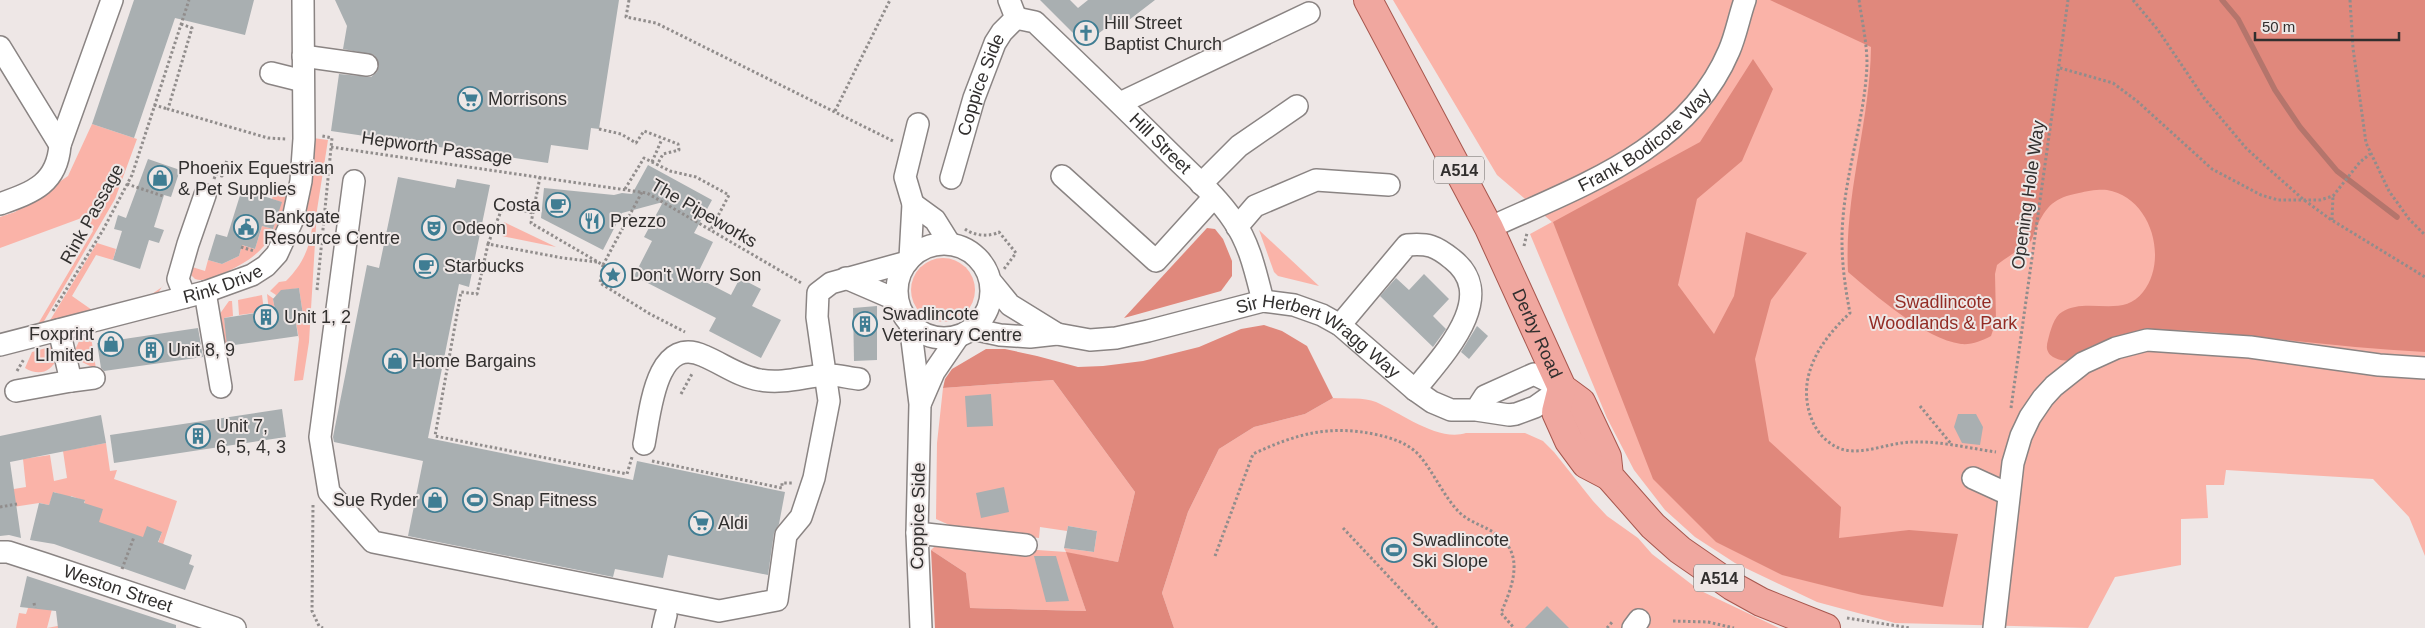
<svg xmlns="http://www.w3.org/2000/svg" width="2425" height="628" viewBox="0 0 2425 628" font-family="Helvetica,sans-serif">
	<rect width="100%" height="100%" fill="#eee7e6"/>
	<g fill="#fab3a8">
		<polygon points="1393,0 2425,0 2425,556 2409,517 2373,479 2226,470 2224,485 2206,485 2208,518 2181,519 2181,565 2115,577 2088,628 1895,623 1817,602 1735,563 1695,537 1665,510 1634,470 1607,418 1530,234 1552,222 1497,175"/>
		<polygon points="92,124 137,139 115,199 43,323 38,324 93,231 87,216 0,248 0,217 15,212 68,176"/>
		<path d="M313,138L328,140L317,210L309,342L303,380L294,381L299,339L296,323L304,322L299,288L281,291L273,299L275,310L239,315L238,300L262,295L264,311H269L267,294L274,299L276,295L270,291L279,282L286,281C302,265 309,250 312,228L306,220Z"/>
		<path d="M276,186L288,190C278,235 265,256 221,274C212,277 204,282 195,279L190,274L189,266L205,271L208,260L222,264L239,256L242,245L255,249L262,226L273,229L281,202L272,199Z"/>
		<polygon points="504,222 556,247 502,236"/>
		<polygon points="1259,230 1319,286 1278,276 1274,272"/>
		<polygon points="97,243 116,249 113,260 96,255 72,296 92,310 152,294 162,287 167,279 158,293 49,322"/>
		<circle cx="943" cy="290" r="32"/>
		<polygon points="229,301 232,301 233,316 224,318 228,346 224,347 219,315"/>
		<polygon points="91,337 96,369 82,362 75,350 80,339"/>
		<path d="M53,346L57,358C51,373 38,376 25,368L32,352Z"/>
		<polygon points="1053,380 1135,492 1118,562 1067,553 1086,611 969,608 966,573 931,550 938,543 1066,552 1064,548 1094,552 1097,531 1068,526 1067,531 1040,527 1039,538 956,528 936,519 937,443 943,388"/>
		<path d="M1333,398C1346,399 1364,397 1376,402C1401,413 1438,442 1466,433H1525L1543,441L1554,452L1593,501L1607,516L1638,538L1652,554L1699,590L1779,628H1174L1162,593L1188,512L1219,449L1254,427L1305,414Z"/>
		<polygon points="106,443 110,471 117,470 114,479 177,501 161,551 156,549 162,532 141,543 78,521 85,501 71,496 65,515 62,495 54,492 49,505 39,503 0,509 14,489 26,487 23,459 50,455 54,481 67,478 63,451"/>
		<polygon points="28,608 52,609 47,628 63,625 88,628 16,628 19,613 26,614"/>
	</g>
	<g fill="#e0887c">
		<path d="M1770,0H2425V352C2369,349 2314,343 2259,337C2216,333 2176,326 2133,334C2115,337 2100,341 2084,350C2080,353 2076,357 2072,359C2066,362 2058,360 2053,357C2046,352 2046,347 2048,340C2050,332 2054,316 2062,312C2087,296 2123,319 2143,292C2169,259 2151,197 2107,190C2099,189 2087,191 2079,193C2054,198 2047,205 2036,228C2034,232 2033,239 2030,242C2024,247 2005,258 1997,265L1995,274L1996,321L1991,336C1981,341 1972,345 1961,344C1925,339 1875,295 1848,272C1844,194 1870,123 1871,47Z"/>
		<polygon points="1753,59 1773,89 1742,161 1697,199 1678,285 1714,334 1734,296 1746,232 1807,253 1771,300 1755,359 1769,441 1841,507 1839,538 1909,530 1958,534 1943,607 1862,595 1782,575 1716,542 1653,479 1553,222 1700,142"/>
		<polygon points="1207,228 1215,229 1223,239 1232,261 1232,276 1221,291 1124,318"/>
		<polygon points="1264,325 1282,331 1307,346 1333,398 1305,414 1254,427 1219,449 1188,512 1162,593 1174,628 935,628 931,550 966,573 970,608 1086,611 1066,552 1118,562 1135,492 1053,380 943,388 945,379 952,369 986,349 1005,349 1037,356 1078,367 1103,366 1143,361 1199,347 1241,329"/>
	</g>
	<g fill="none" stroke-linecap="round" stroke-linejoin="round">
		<polyline stroke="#b4756c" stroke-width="5.5" points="2222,0 2238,19 2275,90 2300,127 2337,171 2397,217"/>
	</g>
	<g fill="#a9afb1">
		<polygon points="134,0 254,0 245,35 175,18 134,138 92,124"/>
		<polygon points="335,0 619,0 599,129 591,128 588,150 551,145 548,163 331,131 339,74 371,77 377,72 379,66 374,55 343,49 347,26"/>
		<polygon points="1040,0 1070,0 1078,8 1088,0 1155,0 1129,20 1125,14 1084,44"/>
		<polygon points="148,159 180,170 171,197 164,195 154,227 164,230 159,243 149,240 140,269 113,260 122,231 114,229 118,215 126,218"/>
		<polygon points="648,165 712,200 694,233 713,242 696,277 731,295 740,278 761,289 752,306 781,320 761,358 709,331 716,318 634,276 652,241 644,237 663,202 622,213 603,250 541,218 544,188 614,195 622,193 632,194"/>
		<polygon points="398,177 455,188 457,179 490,185 469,287 459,284 428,438 633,480 637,461 785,492 779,524 774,533 768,575 668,555 663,578 615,569 613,577 408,536 423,461 334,442 333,437 367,265 379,268"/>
		<polygon points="242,189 282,202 273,229 262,226 255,249 242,245 239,256 222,264 208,260 216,234 227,237"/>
		<polygon points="1424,274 1449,299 1433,316 1446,329 1433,347 1380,296 1396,278 1409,290"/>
		<polygon points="299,288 304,322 296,323 298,336 227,346 224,318 275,310 273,299 281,290"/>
		<polygon points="877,306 877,360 854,361 853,308"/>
		<polygon points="1477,326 1488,336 1469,359 1461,352"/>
		<polygon points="198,328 203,357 104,371 101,368 97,343"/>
		<polygon points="991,394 993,426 967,427 965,396"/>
		<polygon points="282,409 286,437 114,463 110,435"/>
		<polygon points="1958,414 1976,414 1983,427 1980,445 1962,443 1954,427"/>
		<polygon points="101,415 106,443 10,462 21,538 9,535 0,536 0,436"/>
		<polygon points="1004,487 1009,512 981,518 976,493"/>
		<polygon points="53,492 85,500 84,503 103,509 99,522 143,537 147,526 162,532 158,542 192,555 189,564 194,566 185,590 54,544 30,540 39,503 49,505"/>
		<polygon points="1068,526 1097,531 1094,552 1064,548"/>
		<polygon points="1034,556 1056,556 1069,601 1046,602"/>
		<polygon points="27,576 176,625 176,628 58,628 56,611 20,607"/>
		<polygon points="1547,606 1569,628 1525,628"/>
	</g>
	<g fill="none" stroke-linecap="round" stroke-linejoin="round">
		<defs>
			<g id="minor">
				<path id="s1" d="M1016,18L1035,22C1081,66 1126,109 1171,154C1192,175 1216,195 1233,220C1250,244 1256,274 1263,301"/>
				<polyline points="0,47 60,145"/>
				<polyline points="303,56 367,65"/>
				<polyline points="271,73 303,81"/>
				<polyline points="1120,103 1309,13"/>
				<polyline points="1062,176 1156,261 1214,197"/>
				<path id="s2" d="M951,178L974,98L995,43L1002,32L1016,18L1009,0"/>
				<polyline points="354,181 320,437 329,492 373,542 719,611 777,600 786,535 801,517 814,478 829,401 817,317 818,293 831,283 907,262"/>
				<polyline points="1201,184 1239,146 1297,106"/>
				<path d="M0,204C33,192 57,184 60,145L112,0"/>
				<polyline points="913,204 935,220 950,244"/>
				<polyline points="1237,227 1255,206 1316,180 1389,185"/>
				<path id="s3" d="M1489,228C1580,186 1687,150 1729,51C1736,35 1739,17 1745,0"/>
				<circle cx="944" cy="291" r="47"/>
				<polyline points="910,258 913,204 905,177 918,124"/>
				<polyline points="846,278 897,300"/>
				<polyline points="992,283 1010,305 1057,334"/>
				<polyline points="205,292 221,387"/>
				<polyline points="185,297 178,279 188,244 205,195"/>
				<polyline points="910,324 920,404 917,533 921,628"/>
				<path d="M1340,325L1407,245C1428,243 1436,246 1452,259C1501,297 1441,357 1415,390"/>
				<path id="s4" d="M972,329L1000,335L1030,337L1057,334L1090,340L1116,338L1148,331L1263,301L1294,305L1322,315L1340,325L1415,390L1432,402L1451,410H1476L1509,415L1516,414L1535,407L1562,388L1534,374L1485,396L1476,410"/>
				<path id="s5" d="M0,345L205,292L252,275L266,266L277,254L293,219L301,181L304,139L303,0"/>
				<polyline points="71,381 94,378"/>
				<polyline points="16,391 71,381 59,330"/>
				<polyline points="921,402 934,372 958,337"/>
				<path d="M644,444C650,415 655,333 704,356C723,364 740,377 760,380C783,384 803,377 825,375C836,374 848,378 859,379"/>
				<polyline points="1973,478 2008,494"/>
				<polyline points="917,533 1026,545"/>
				<path id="s6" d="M0,552H8L45,564L235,628"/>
				<polyline points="663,628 666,615"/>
				<polyline points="1633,628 1639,620"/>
				<polyline points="1994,628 2013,463 2021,436 2030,417 2043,398 2054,386 2083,363 2116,348 2147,340 2250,347 2379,365 2425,368"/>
			</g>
			<g id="major">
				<path id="s7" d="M1368,0L1489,228L1562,388L1581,402L1607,457L1609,476L1653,526L1680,550L1732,586L1761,602L1826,628"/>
				<polyline points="1562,388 1556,412 1569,441 1586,464 1609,476"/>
			</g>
		</defs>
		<use href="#minor" stroke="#8a8483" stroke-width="24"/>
		<use href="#major" stroke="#a7574e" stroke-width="30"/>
		<g stroke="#918d8c" stroke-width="3" stroke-dasharray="2.5 2.5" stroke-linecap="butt">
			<polyline points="629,0 626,17 656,23 895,142"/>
			<path d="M1859,0C1862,21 1867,43 1867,64C1865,117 1847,166 1843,218C1840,250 1844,282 1850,313C1820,341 1795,378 1812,420C1817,433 1828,444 1841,449C1863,456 1889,442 1913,442C1940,441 1968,448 1996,452"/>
			<polyline points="2133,0 2158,30 2204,98 2246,148 2270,170 2304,200 2330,219 2425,277"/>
			<polyline points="2350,0 2353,48 2366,143 2389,191 2409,219 2425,235"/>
			<polyline points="181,24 192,28 168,109 268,138 286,139"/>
			<polyline points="2060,68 2113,83 2137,101 2212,169 2261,195 2278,200 2320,200 2333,196 2360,162 2370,154"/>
			<polyline points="154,105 168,109"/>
			<polyline points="835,111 890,0"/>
			<polyline points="599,129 621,134 636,143 644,131 678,144 679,150 663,154 657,165"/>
			<polyline points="331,147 647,193 803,284"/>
			<polyline points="652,162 662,139"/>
			<polyline points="540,177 531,223 603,265 600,283 650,314 685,332"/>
			<polyline points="214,179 216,174 222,176 227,160"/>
			<polyline points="127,184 163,196"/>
			<polyline points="625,189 644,158 670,171 696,177 729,195 710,231"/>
			<polyline points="2332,220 2333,196"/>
			<path d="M965,229C974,236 990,237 999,232L1016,253L1004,269"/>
			<polyline points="488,244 501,211 512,208 533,213"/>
			<polyline points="1524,246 1527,233"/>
			<polyline points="241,247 254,251"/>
			<polyline points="597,262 563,258 488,244 477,294 461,292 435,436 627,474 632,457"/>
			<polyline points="603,265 642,192"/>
			<polyline points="317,290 332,138 322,136"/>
			<polyline points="53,311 103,230 132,175 189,0"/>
			<polyline points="17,371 24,359"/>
			<polyline points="681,394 693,372"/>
			<polyline points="1920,406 1952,445"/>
			<polyline points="2011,408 2068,0"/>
			<polyline points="652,461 782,488 782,483 793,483"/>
			<polyline points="313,505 312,611 319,626 323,628"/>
			<polyline points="0,507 17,504"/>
			<polyline points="1343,528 1437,628"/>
			<path d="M1215,556L1253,454C1296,434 1330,424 1378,435C1392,438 1407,443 1418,454C1434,472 1443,496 1460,513C1471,523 1485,526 1496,534C1526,554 1512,587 1501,613L1514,628"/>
			<polyline points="122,569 134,537"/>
			<polyline points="34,603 35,608"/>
			<polyline points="1847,618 1910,628"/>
			<polyline points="1673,621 1708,622 1734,628"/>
			<polyline points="1607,628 1613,621"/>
		</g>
		<use href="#minor" stroke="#fff" stroke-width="21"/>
		<use href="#major" stroke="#f0a79f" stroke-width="28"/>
	</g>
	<defs>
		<symbol id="church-ring" viewBox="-11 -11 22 22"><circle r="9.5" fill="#eee7e6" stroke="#3f7d93" stroke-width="1.5"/><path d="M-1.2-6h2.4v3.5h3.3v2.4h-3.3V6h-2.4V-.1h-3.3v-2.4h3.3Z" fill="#3f7d93"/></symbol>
		<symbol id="supermarket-ring" viewBox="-11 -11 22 22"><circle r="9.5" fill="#eee7e6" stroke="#3f7d93" stroke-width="1.5"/><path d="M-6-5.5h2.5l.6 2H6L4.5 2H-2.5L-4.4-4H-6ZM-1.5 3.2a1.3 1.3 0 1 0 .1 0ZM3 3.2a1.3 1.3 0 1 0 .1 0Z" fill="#3f7d93"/></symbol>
		<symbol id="shop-ring" viewBox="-11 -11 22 22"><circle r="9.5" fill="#eee7e6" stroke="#3f7d93" stroke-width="1.5"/><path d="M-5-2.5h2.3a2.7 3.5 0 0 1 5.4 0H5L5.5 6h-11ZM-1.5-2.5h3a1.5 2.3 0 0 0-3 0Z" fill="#3f7d93"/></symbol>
		<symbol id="cafe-ring" viewBox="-11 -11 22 22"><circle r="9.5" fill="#eee7e6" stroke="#3f7d93" stroke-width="1.5"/><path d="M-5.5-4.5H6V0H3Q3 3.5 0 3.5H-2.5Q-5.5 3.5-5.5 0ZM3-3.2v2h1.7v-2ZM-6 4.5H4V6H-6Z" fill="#3f7d93"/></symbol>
		<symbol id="restaurant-ring" viewBox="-11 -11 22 22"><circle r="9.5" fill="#eee7e6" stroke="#3f7d93" stroke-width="1.5"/><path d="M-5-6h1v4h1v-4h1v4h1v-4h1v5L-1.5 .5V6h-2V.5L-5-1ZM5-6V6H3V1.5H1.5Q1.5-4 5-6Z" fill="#3f7d93"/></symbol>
		<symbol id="civic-ring" viewBox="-11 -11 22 22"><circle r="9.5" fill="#eee7e6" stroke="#3f7d93" stroke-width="1.5"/><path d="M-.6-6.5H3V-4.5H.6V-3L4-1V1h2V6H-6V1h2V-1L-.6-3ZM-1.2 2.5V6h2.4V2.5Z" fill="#3f7d93"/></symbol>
		<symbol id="theatre-ring" viewBox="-11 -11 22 22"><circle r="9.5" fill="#eee7e6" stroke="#3f7d93" stroke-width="1.5"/><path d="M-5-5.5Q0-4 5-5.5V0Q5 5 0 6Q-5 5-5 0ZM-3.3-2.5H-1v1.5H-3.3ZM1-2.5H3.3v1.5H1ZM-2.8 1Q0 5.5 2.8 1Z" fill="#3f7d93"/></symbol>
		<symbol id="sight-ring" viewBox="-11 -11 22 22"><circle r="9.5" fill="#eee7e6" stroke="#3f7d93" stroke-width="1.5"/><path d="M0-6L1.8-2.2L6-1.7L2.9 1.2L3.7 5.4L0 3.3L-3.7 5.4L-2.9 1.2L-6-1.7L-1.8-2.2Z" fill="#3f7d93"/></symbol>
		<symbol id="building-ring" viewBox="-11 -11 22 22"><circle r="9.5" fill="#eee7e6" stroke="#3f7d93" stroke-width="1.5"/><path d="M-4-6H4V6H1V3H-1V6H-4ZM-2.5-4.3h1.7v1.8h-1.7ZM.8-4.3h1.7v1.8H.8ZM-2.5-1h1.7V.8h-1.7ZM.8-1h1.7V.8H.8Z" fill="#3f7d93"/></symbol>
		<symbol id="stadium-ring" viewBox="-11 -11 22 22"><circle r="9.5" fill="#eee7e6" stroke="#3f7d93" stroke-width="1.5"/><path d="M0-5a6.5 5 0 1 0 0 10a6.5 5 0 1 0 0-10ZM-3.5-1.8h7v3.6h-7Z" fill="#3f7d93"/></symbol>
	</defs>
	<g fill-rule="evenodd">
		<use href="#church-ring" x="1072" y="19" width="28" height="28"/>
		<use href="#supermarket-ring" x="456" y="85" width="28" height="28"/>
		<use href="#shop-ring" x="146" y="164" width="28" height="28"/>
		<use href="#cafe-ring" x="544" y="191" width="28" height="28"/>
		<use href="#restaurant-ring" x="578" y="207" width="28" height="28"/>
		<use href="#civic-ring" x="232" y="213" width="28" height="28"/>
		<use href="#theatre-ring" x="420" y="214" width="28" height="28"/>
		<use href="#cafe-ring" x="412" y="252" width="28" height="28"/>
		<use href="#sight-ring" x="599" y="261" width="28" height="28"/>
		<use href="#building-ring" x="252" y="303" width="28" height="28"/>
		<use href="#building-ring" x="851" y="310" width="28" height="28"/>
		<use href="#shop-ring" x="97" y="330" width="28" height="28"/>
		<use href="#building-ring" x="137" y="336" width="28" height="28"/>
		<use href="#shop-ring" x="381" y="347" width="28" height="28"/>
		<use href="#building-ring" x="184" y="422" width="28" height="28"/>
		<use href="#shop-ring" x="421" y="486" width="28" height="28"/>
		<use href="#stadium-ring" x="461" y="486" width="28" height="28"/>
		<use href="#supermarket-ring" x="687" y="509" width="28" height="28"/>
		<use href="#stadium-ring" x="1380" y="536" width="28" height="28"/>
	</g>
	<g text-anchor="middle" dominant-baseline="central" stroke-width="4" stroke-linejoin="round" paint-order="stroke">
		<g fill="#eee7e6" stroke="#6a6665" stroke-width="1">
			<rect x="1434" y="156.5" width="50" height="27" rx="4"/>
			<rect x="1694" y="564.5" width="50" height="27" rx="4"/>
		</g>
		<g font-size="16" font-weight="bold" fill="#312f2e">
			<text x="1459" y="170">A514</text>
			<text x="1719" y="578">A514</text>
		</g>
		<g font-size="18" fill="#312f2e" stroke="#eee7e6" text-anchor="start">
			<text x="1104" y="23">Hill Street<tspan x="1104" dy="21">Baptist Church</tspan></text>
			<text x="488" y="99">Morrisons</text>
			<text x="178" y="168">Phoenix Equestrian<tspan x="178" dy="21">&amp; Pet Supplies</tspan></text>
			<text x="540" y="205" text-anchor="end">Costa</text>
			<text x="264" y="217">Bankgate<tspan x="264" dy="21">Resource Centre</tspan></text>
			<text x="610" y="221">Prezzo</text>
			<text x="452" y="228">Odeon</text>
			<text x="444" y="266">Starbucks</text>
			<text x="630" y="275">Don't Worry Son</text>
			<text x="882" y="314">Swadlincote<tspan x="882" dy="21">Veterinary Centre</tspan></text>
			<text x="284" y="317">Unit 1, 2</text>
			<text x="94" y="334" text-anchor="end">Foxprint<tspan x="94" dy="21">LImited</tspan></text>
			<text x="168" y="350">Unit 8, 9</text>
			<text x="412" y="361">Home Bargains</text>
			<text x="216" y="426">Unit 7,<tspan x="216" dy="21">6, 5, 4, 3</tspan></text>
			<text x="418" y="500" text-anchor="end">Sue Ryder</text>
			<text x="492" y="500">Snap Fitness</text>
			<text x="718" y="523">Aldi</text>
			<text x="1412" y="540">Swadlincote<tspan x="1412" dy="21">Ski Slope</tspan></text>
		</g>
		<g font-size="18" fill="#312f2e" stroke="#eee7e6">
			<text stroke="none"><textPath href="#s2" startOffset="98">Coppice Side</textPath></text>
			<text stroke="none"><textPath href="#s3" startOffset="180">Frank Bodicote Way</textPath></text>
			<text stroke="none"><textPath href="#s1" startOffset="194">Hill Street</textPath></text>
			<text transform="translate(437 148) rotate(8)">Hepworth Passage</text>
			<text transform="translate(2028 195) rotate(-82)">Opening Hole Way</text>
			<text transform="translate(704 213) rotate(30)">The Pipeworks</text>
			<text transform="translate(92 214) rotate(-61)">Rink Passage</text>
			<text stroke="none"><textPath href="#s5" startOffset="231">Rink Drive</textPath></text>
			<text stroke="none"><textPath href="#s7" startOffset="374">Derby Road</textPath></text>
			<text stroke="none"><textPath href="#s4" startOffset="362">Sir Herbert Wragg Way</textPath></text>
			<text transform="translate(918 516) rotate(-89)">Coppice Side</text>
			<text stroke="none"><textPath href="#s6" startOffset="124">Weston Street</textPath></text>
		</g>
		<g font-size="18" fill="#932c25" stroke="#eee7e6">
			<text x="1943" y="302">Swadlincote<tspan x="1943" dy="21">Woodlands &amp; Park</tspan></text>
		</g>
	</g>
	<path d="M2255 32v8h144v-8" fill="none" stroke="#312f2e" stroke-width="2.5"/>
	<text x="2262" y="32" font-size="15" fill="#312f2e" stroke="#eee7e6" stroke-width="4" paint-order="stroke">50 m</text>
</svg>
